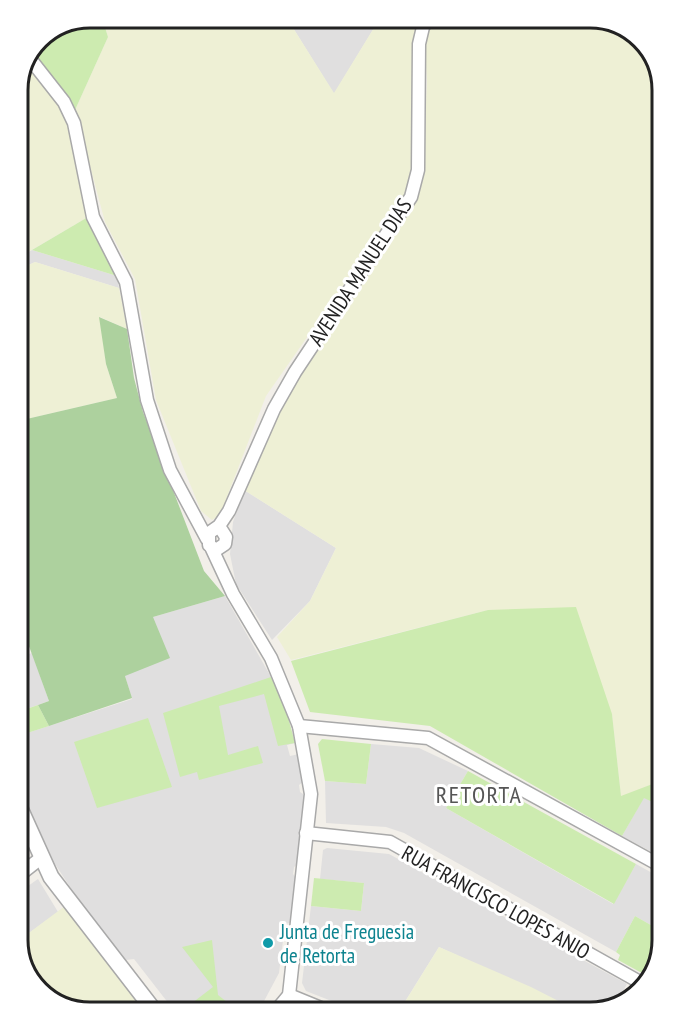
<svg xmlns="http://www.w3.org/2000/svg" width="681" height="1031" viewBox="0 0 681 1031" font-family="'PT Sans Narrow',sans-serif">
	<rect width="100%" height="100%" fill="#f2efe9"/>
	<g fill="#e0dfdf">
		<polygon points="293,18 380,18 334,94 290,23"/>
		<polygon points="32,250 117,276 119,288 35,262 18,270 18,258"/>
		<polygon points="244,490 336,548 310,601 272,640 236,584 230,554 233,522"/>
		<polygon points="225,596 271,677 286,710 295,743 287,745 290,756 299,754 304,781 299,785 300,792 306,796 298,864 294,867 293,874 296,878 290,923 285,924 279,973 263,1003 254,1013 241,1013 217,995 186,1013 176,1013 134,959 126,960 76,896 55,864 18,786 18,736 132,699 125,676 153,617"/>
		<polygon points="32,653 49,701 18,712 18,658"/>
		<polygon points="371,744 419,748 468,771 446,808 613,904 636,864 663,879 663,932 635,916 616,952 404,833 386,827 326,823 325,781 366,784"/>
		<polygon points="644,797 663,807 663,858 622,836"/>
		<polygon points="327,848 389,854 627,984 614,1007 582,1013 439,947 398,1013 362,1013 306,991 302,983 311,906 361,911 364,883 320,879 323,850"/>
		<polygon points="38,879 58,912 18,941 18,893"/>
	</g>
	<g fill="#eef0d5">
		<polygon points="102,18 293,18 290,23 334,93 380,18 410,18 417,22 413,38 416,81 414,171 407,194 266,396 220,515 212,520 201,511 156,400 135,279 105,222 75,110 108,37"/>
		<polygon points="434,18 602,20 639,41 653,55 663,91 663,780 621,797 612,714 488,610 291,660 277,637 310,601 336,548 244,490 286,394 423,170 427,81 424,37"/>
		<polygon points="28,66 57,99 68,122 88,217 18,258 18,86"/>
		<polygon points="35,262 119,288 127,329 100,317 106,364 117,398 18,421 18,270"/>
		<polygon points="65,906 147,1013 86,1013 54,1003 28,976 18,941"/>
		<polygon points="439,947 531,987 582,1013 398,1013"/>
	</g>
	<g fill="#cdebb0">
		<polygon points="91,18 102,18 108,37 75,110 33,56 43,36"/>
		<polygon points="88,217 117,276 32,250"/>
		<polygon points="576,607 612,714 621,796 663,780 663,807 644,798 622,836 430,726 310,712 291,661 488,610"/>
		<polygon points="271,677 286,710 295,743 278,746 264,694 219,706 228,755 258,746 263,763 199,780 197,772 180,777 163,713"/>
		<polygon points="38,705 49,726 18,736 18,712"/>
		<polygon points="148,718 172,787 97,808 74,742"/>
		<polygon points="322,739 371,744 366,784 325,781 318,744"/>
		<polygon points="468,771 636,864 614,904 446,808"/>
		<polygon points="314,878 364,883 361,911 311,906"/>
		<polygon points="635,916 663,932 651,978 618,960 620,955 616,952"/>
		<polygon points="212,940 218,995 241,1013 221,1013 220,1009 202,1013 179,1013 213,987 182,947"/>
	</g>
	<polygon fill="#add19e" points="99,317 127,329 134,378 143,412 204,571 225,596 153,617 170,658 125,676 132,698 49,726 38,705 49,701 18,616 18,506 21,505 18,421 117,398 106,364"/>
	<g fill="none" stroke-linecap="round" stroke-linejoin="round">
		<defs>
			<g id="minor">
				<polyline points="620,26 630,31"/>
				<polyline points="31,60 64,102 74,123 93,217 126,282 147,400 170,470 207,539"/>
				<polyline points="219,526 226,537 225,544 216,550 209,545 209,533 219,526 229,511 274,409 295,372 411,197 418,170 419,44 423,27 429,18"/>
				<polyline points="212,549 233,594 271,658 299,726 311,794 289,995 274,1013"/>
				<polyline points="299,726 428,738 663,867"/>
				<polyline points="306,833 390,842 645,985"/>
				<polyline points="18,876 41,858"/>
				<polyline points="289,995 333,1013"/>
			</g>
			<polyline id="tertiary" points="18,804 51,877 156,1013"/>
		</defs>
		<use href="#minor" stroke="#a9a9a9" stroke-width="15"/>
		<use href="#tertiary" stroke="#a9a9a9" stroke-width="18"/>
		<use href="#minor" stroke="#fff" stroke-width="12"/>
		<use href="#tertiary" stroke="#fff" stroke-width="15"/>
	</g>
	<circle fill="#0f9aa8" stroke="#fff" stroke-width="2" cx="268" cy="943" r="6"/>
	<g text-anchor="middle" dominant-baseline="central" stroke-width="6" stroke-linejoin="round" paint-order="stroke">
		<g font-size="21" fill="#222" stroke="#fff">
			<text transform="translate(360 272) rotate(-57)">AVENIDA MANUEL DIAS</text>
			<text transform="translate(496 902) rotate(29)">RUA FRANCISCO LOPES ANJO</text>
		</g>
		<g font-size="21" fill="#0d838f" stroke="#fff" text-anchor="start">
			<text x="280" y="931">Junta de Freguesia<tspan x="280" dy="24">de Retorta</tspan></text>
		</g>
		<g font-size="24" letter-spacing="1.5" fill="#555" stroke="#fff">
			<text x="479" y="794">RETORTA</text>
		</g>
	</g>
	<path d="M0 0H681V1031H0ZM90 28H590A62 62 0 0 1 652 90V940A62 62 0 0 1 590 1002H90A62 62 0 0 1 28 940V90A62 62 0 0 1 90 28Z" fill="#fff" fill-rule="evenodd"/>
	<path fill="none" stroke="#222" stroke-width="3" d="M90 28H590A62 62 0 0 1 652 90V940A62 62 0 0 1 590 1002H90A62 62 0 0 1 28 940V90A62 62 0 0 1 90 28Z"/>
</svg>
